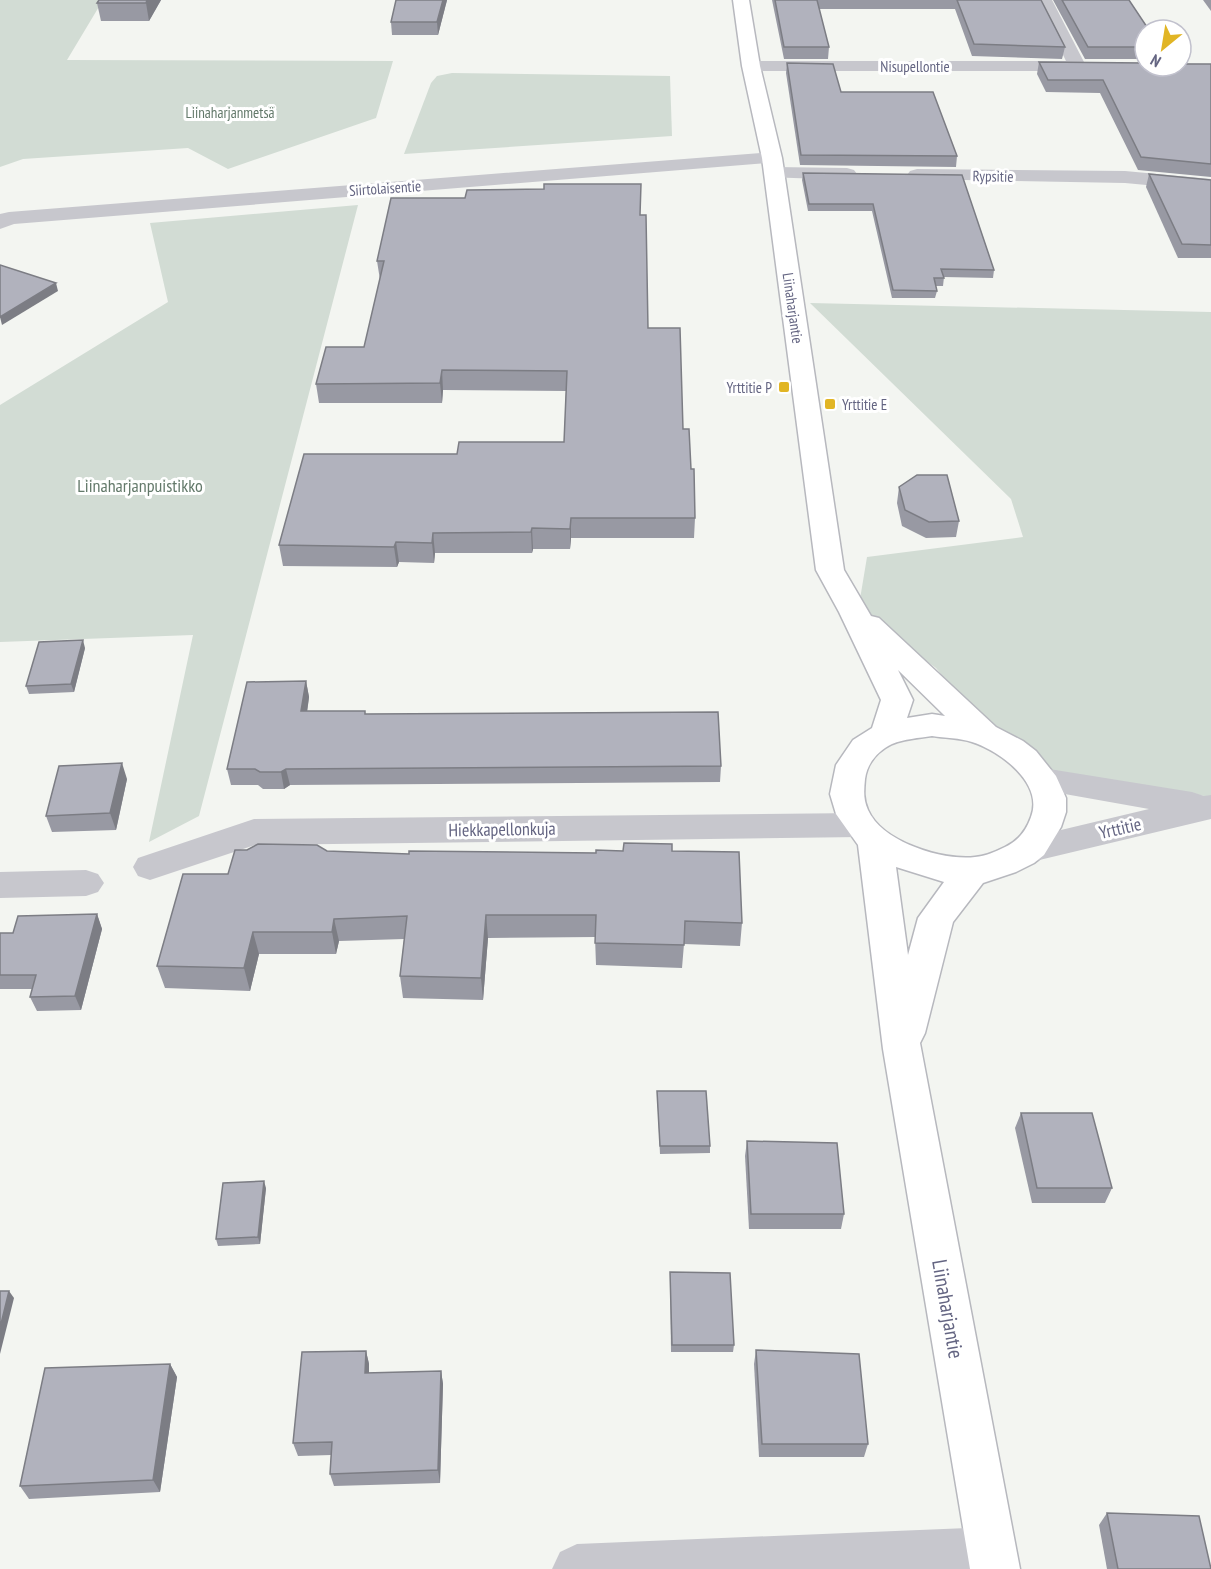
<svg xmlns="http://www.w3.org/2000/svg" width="1211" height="1569" viewBox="0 0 1211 1569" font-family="'PT Sans Narrow',sans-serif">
	<rect width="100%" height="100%" fill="#f3f5f1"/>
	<g fill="#d2dcd4">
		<polygon points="0,0 103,0 67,60 393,61 376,118 228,169 188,148 23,159 0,167"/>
		<polygon points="452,73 670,76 672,136 404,154 431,83 437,76"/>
		<polygon points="358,205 199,816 149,842 193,635 0,642 0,405 168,302 150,223"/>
		<polygon points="810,303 1211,312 1211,797 1050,773 989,733 936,668 858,611 867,557 1023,537 1011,499"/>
	</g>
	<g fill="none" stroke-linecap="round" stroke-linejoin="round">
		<defs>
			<path id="major" d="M733,0H749L760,66L782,158L844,570L871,616L879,618L996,727L1023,741L1036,751L1056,776L1066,798V812L1061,827L1044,855L1034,863L1016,872L983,883L953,922L925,1033L920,1043L1020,1569H970L883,1049L858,845L836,814L830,794L836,765L853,740L872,728L881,700L839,612L816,570L762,158L742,66ZM898,670L945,716L932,714L907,718L913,700ZM932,736C945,738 960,738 972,742C1000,751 1044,783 1031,817C1026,831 1018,841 1005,847C995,852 986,856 975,857C943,861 882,842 868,810C863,799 864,790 865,779C867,763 878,751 892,744C904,739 919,738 932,736ZM896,867L944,882L918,918L908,955Z"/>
		</defs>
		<use href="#major" stroke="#b7b8be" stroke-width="3"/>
		<g fill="#c7c7cd" fill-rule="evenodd">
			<polygon points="1036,0 1052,0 1084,62 1092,67 1089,71 751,71 745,70 742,66 745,62 751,61 1066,61"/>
			<polygon points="772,152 779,154 782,158 779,162 14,224 0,229 0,214 9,212"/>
			<polygon points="774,167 847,168 854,170 857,174 854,178 847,180 767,177 764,173 767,169"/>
			<polygon points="917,169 1125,171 1211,179 1211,191 1125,183 910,179 907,175 910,171"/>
			<polygon points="1043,768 1192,792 1204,796 1211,795 1211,819 1031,862 1019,858 1014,849 1019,840 1149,809 1031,788 1027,780 1031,772"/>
			<polygon points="860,813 872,816 877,825 872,834 860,837 255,845 150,880 138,876 133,867 138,858 254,819"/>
			<polygon points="86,870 98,874 104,883 98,892 86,896 0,898 0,872"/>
			<polygon points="992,1527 1009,1534 1016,1551 1007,1569 552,1569 560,1552 577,1544"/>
		</g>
		<use href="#major" fill="#fff" fill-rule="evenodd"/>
	</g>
	<g fill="#9899a3">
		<polygon points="99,0 161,0 149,21 101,21 97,3"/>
		<polygon points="396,0 447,0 438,35 392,35 391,22"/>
		<polygon points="772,0 1041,0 1065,47 1062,59 972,56 955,9 819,9 829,47 828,59 784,59"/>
		<polygon points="1053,0 1129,0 1145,30 1145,59 1085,59"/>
		<polygon points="1203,0 1211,0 1211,11"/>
		<polygon points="1039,62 1211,64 1211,177 1138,170 1100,93 1046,92 1037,74"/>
		<polygon points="787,63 841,92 957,156 956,167 800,165 786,73"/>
		<polygon points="803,173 962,175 994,270 993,278 944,277 943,286 935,286 937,291 935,298 892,298 872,211 808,211 802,180"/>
		<polygon points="1149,174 1211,180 1211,258 1178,258 1146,187"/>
		<polygon points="640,215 648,328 683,429 691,469 695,518 694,538 571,538 570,549 533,549 532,553 435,553 434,563 399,562 397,567 283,566 279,545 457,454 564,442 566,391 443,390 442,403 319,403 316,384 364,347 380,280 377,261"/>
		<polygon points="899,487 959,521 956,537 926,538 902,526 897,503"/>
		<polygon points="85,648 74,692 29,694 26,686"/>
		<polygon points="306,681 309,697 307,711 366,714 721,766 720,782 290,785 284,789 263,789 258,785 231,785 227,769"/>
		<polygon points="127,779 116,830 52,832 46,816"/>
		<polygon points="327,851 409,854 596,853 672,851 742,923 740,946 684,944 682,968 596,965 595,937 488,938 483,1000 403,998 400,976 404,939 339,941 336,954 259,954 250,991 165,988 157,966 228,874"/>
		<polygon points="97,914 102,929 81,1010 37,1011 30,997 32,989 0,989 0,933 13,933"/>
		<polygon points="657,1091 710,1146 710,1153 660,1154"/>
		<polygon points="1021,1113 1112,1188 1105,1203 1032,1203 1015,1128"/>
		<polygon points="747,1141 844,1214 841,1229 749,1229 745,1156"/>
		<polygon points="266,1188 260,1244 218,1246 216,1239"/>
		<polygon points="670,1272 734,1345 733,1352 671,1352"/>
		<polygon points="756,1350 868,1444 864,1457 759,1457 754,1364"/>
		<polygon points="366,1351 369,1364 369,1373 441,1371 443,1384 440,1483 334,1486 330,1474 331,1455 298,1456 293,1443"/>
		<polygon points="170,1364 177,1377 160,1492 29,1499 20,1486"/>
		<polygon points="1107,1513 1211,1569 1107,1569 1099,1525"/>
	</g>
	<g fill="#7c7d84">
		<polygon points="147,0 161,0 149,21 146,3"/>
		<polygon points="443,0 447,0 438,35 437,22"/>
		<polygon points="56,283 58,291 2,325 0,317"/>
		<polygon points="442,370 443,390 442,403 440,383"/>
		<polygon points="571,518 571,538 570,549 570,529"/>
		<polygon points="532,528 533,549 532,553 531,532"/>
		<polygon points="433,533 435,553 434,563 432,543"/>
		<polygon points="396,542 399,562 397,567 394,547"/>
		<polygon points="83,640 85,648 74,692 71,684"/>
		<polygon points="306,681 309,697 305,728 301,711"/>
		<polygon points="122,763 127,779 116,830 110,813"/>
		<polygon points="286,769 290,785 284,789 281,772"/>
		<polygon points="97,914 102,929 81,1010 75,996"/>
		<polygon points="486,915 488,938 483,1000 481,978"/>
		<polygon points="334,919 339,941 336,954 332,932"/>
		<polygon points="253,932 259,954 250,991 244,968"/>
		<polygon points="264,1181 266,1188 260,1244 258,1237"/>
		<polygon points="9,1291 14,1298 0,1354 0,1328"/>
		<polygon points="366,1351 369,1364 369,1386 365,1373"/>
		<polygon points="170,1364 177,1377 160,1492 153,1480"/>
		<polygon points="441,1371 443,1384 440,1483 438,1470"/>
	</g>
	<g fill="#b1b2bd" stroke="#7c7d84" stroke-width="1.5">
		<polygon points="99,0 147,0 146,3 97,3"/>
		<polygon points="396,0 443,0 437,22 391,22"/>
		<polygon points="775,0 817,0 829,47 784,47"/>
		<polygon points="957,0 1041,0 1065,47 974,44"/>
		<polygon points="1062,0 1129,0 1149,30 1145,30 1145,47 1088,47"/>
		<polygon points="1039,62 1145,63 1145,66 1181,66 1181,64 1211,64 1211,164 1141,157 1103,80 1048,80"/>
		<polygon points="787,63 833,64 841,92 933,92 957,156 801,155"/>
		<polygon points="803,173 962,175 994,270 941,269 944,278 934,278 937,291 893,290 873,204 809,204"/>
		<polygon points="1149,174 1211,180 1211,245 1182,244"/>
		<polygon points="544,184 641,184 640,215 646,215 648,328 680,328 683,429 689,429 691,469 694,469 695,518 571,518 570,529 532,528 531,532 433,533 432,543 396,542 394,547 279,545 304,454 457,454 459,442 564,442 567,371 442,370 440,383 316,384 326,347 364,347 384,261 377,261 391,198 465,198 467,190 544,189"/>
		<polygon points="0,265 56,283 0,317"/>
		<polygon points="917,475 947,475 959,521 929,522 905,510 899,487"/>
		<polygon points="83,640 71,684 26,686 39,642"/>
		<polygon points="306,681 301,711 365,711 365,714 718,712 721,766 286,769 281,772 260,772 255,769 227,769 247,682"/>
		<polygon points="122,763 110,813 46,816 59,766"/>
		<polygon points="624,843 672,844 672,851 739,852 742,923 685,921 684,945 595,943 596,915 486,915 481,978 400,976 407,916 334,919 332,932 253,932 244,968 157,966 183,874 228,874 235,850 247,850 258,844 317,845 327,851 409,854 409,851 596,853 596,850 623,851"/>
		<polygon points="97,914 75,996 30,997 36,975 0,975 0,933 13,933 18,916"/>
		<polygon points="657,1091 706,1091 710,1146 660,1146"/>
		<polygon points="1021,1113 1092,1113 1112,1188 1037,1188"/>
		<polygon points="747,1141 837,1143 844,1214 751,1214"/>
		<polygon points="264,1181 258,1237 216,1239 223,1183"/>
		<polygon points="670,1272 730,1273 734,1345 672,1345"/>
		<polygon points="0,1291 9,1291 0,1328"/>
		<polygon points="756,1350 859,1354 868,1444 762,1444"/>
		<polygon points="366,1351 365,1373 441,1371 438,1470 330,1474 332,1442 293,1443 302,1352"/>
		<polygon points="170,1364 153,1480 20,1486 45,1368"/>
		<polygon points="1107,1513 1199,1516 1211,1569 1118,1569"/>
	</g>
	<g fill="#e1b525" stroke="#fff" stroke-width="2">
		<rect x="778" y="381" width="12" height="12" rx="3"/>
		<rect x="824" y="398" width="12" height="12" rx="3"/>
	</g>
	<g text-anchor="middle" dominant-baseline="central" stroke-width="6" stroke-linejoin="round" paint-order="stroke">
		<g font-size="15" fill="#646582" stroke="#fff">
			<text x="915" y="66">Nisupellontie</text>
			<text transform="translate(993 176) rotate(1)">Rypsitie</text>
			<text transform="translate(385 188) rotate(-4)">Siirtolaisentie</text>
			<text transform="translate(793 308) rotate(82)">Liinaharjantie</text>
		</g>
		<g font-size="15" fill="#63796a" stroke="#fff">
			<text x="230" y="112">Liinaharjanmetsä</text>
		</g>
		<g font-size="15" fill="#646582" stroke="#fff" text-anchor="end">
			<text x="772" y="387">Yrttitie P</text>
			<text x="842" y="404" text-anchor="start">Yrttitie E</text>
		</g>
		<g font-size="18" fill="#63796a" stroke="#fff">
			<text x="140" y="485">Liinaharjanpuistikko</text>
		</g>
		<g font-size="18" fill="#646582" stroke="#fff">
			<text transform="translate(1120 828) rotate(-13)">Yrttitie</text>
			<text transform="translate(502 829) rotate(-1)">Hiekkapellonkuja</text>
		</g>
		<g font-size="21" fill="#646582" stroke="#fff">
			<text transform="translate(948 1309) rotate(80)">Liinaharjantie</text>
		</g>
	</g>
	<g transform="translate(1163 48) rotate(210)"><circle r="28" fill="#ffffff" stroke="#c1c1cd" stroke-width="1.5"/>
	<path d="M0-4.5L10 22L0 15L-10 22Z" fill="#e1b525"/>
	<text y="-9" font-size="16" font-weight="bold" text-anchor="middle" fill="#646582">N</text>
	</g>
</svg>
